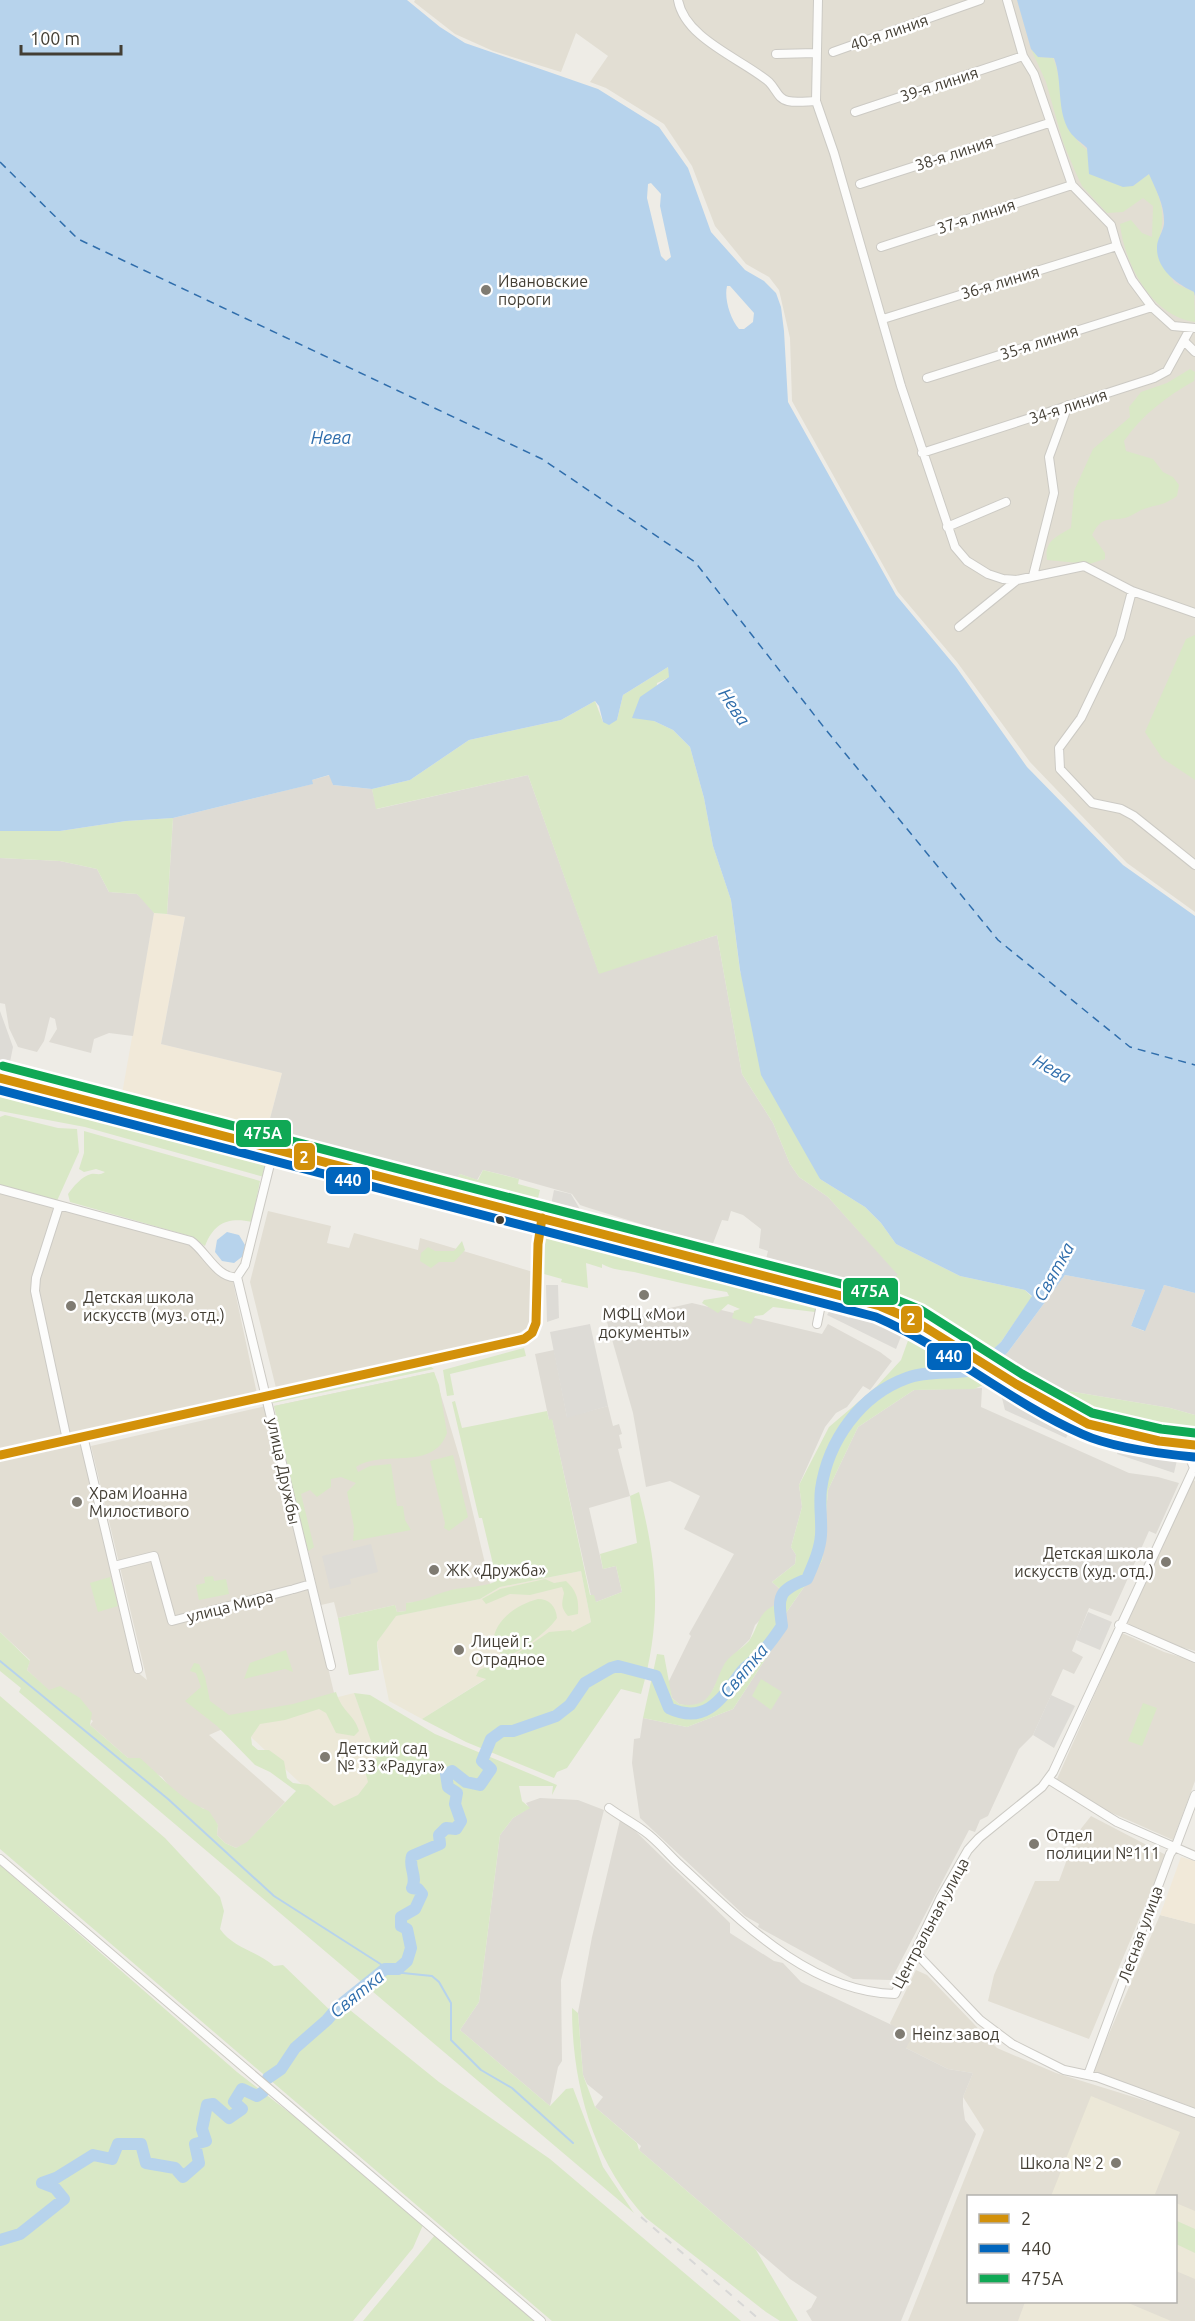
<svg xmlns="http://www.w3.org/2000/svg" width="1195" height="2321" font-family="Ubuntu,sans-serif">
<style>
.residential{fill:#e2ded3;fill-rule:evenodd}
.commercial{fill:#f1e9d9}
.industrial{fill:#dedbd4}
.education{fill:#ece8d8}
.green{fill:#d9e8c6}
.parking{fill:#dddbd6}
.water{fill:#b7d3ec;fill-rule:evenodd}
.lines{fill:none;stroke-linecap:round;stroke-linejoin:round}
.stream{stroke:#b7d3ec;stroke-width:2}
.river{stroke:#b7d3ec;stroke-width:12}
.ferry{stroke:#306eac;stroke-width:1.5;stroke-dasharray:8 6;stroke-linecap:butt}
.street-casing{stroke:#cccac4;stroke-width:10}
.secondary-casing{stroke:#cdcabe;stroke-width:13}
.primary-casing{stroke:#d0c9b4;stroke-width:14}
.street{stroke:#fcfcfb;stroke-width:8}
.secondary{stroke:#f5f4ed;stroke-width:10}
.primary{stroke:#f0ede2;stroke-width:12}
.rail{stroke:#d8d8d7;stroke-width:2;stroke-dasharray:8 8;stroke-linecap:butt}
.bus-1-casing{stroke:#fff;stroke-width:14}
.bus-2-casing{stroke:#fff;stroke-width:14}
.bus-3-casing{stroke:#fff;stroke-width:14}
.bus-1{stroke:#d3910a;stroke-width:9}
.bus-2{stroke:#0065bd;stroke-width:9}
.bus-3{stroke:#10a855;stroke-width:9}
.poi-dot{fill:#7f7b72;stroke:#fff;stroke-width:2}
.bus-dot{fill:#433e34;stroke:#fff;stroke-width:2}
.labels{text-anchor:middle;stroke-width:5;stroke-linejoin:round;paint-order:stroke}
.street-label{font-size:16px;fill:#433e34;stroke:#fff}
.poi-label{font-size:16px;fill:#433e34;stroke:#fff;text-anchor:start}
.water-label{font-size:18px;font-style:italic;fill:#306eac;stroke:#fff}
.line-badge{stroke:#fff;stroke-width:2}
.badge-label{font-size:16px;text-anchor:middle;font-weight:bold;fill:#fff}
</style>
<rect width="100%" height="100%" fill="#eeece6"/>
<path class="residential" d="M415 0H1195V912L1127 863 1030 762 957 662 898 592 792 401 790 338 779 290 769 277 746 264 715 226 692 166 664 124 606 88 590 82 608 56 576 33 561 72 493 51 455 34 414 2Z
M0 1186 190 1238 202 1244 223 1271 231 1273 257 1394 0 1451Z
M268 1211 331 1226 327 1243 349 1248 354 1233 418 1250 420 1238 533 1272 531 1318 528 1327 509 1340 276 1388 250 1282Z
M434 1372 460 1459 490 1584 479 1588 453 1590 419 1602 406 1603V1611L397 1612 395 1605 338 1618 334 1602 321 1605 274 1406Z
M266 1406 335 1697 236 1723 209 1735 285 1802 247 1843 236 1848 225 1843 217 1835 218 1825 203 1808 195 1807 172 1790 162 1777 128 1758 90 1725 93 1721 49 1691 27 1670 30 1660 0 1632V1459L80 1441 136 1671 147 1680 91 1446Z
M1193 1480 1195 1481V1651L1163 1642 1126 1623Z
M1122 1633 1164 1652 1195 1661V1781L1173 1840 1103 1809 1057 1779Z
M1091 1816 1166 1855 1089 2039 988 2001 994 1975 1035 1881H1059L1076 1835Z
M1160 1915 1195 1924V2108L1093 2071Z
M916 1970 927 1975 997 2048 1056 2073 1195 2116V2321H908L984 2130 963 2097 973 2073 948 2069 906 2048 890 2023ZM968 2196H1176V2302H968Z"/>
<path class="commercial" d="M154 913 185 916 161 1044 282 1073 267 1130 122 1094Z
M1181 1857 1195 1861V1924L1160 1915Z"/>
<path class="industrial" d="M330 775 333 785 372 789 377 809 528 775 599 973 717 935 742 1074 773 1123 790 1164 799 1177 828 1197 899 1275 872 1287 766 1259 768 1251 759 1248 761 1229 743 1215 731 1211 728 1221 722 1220 712 1246 589 1208 580 1205 572 1194 508 1176 483 1170 477 1180 460 1174 454 1181 267 1130 282 1073 161 1044 185 917 167 914 173 818 312 784V780Z
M0 858 60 861 97 869 109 892 137 894 147 903 154 913 133 1036 109 1033 94 1039 91 1053 49 1042 57 1029 55 1019 50 1017 44 1041 37 1052 18 1047 9 1028 5 1004 0 1003Z
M1065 1275 1145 1290 1131 1326 1144 1331 1164 1285 1195 1293V1415L1170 1408 1044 1387 1037 1379 1010 1364 1004 1368 996 1363 1008 1352Z
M692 1303 822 1334 828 1324 880 1352 892 1361 870 1390 863 1386 847 1407 836 1413 825 1427 799 1485 802 1507 791 1547 796 1555 795 1564 772 1582 780 1589 775 1605 755 1625 750 1639 726 1663 709 1698 700 1704 689 1706 679 1704 672 1698 668 1683 691 1636 689 1634 734 1554 684 1529 700 1496 670 1481 646 1487 633 1413 607 1322Z
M554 1350 567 1417 608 1406 613 1426 619 1424 622 1434 619 1435 622 1448 618 1449 630 1496 589 1508 603 1569 616 1566 622 1592 596 1602 591 1596 552 1420H549L535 1354Z
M982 1388 981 1407 1129 1473 1158 1477 1179 1483 1156 1534 1149 1531 1111 1616 1089 1608 1072 1651 1083 1657 1074 1674 1063 1669 1033 1735 1019 1749 988 1816 980 1820 975 1832 969 1830 891 1980 853 1979 758 1927 759 1924 745 1916 640 1818 632 1763 634 1739 640 1738 643 1718 687 1727 733 1709 785 1629 786 1613 822 1561 828 1490 858 1427 914 1390Z
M540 1798 578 1800 604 1810 561 1980 562 2061 558 2067 550 2106 460 2030 479 2002 500 1835 513 1818 529 1808 526 1803Z
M620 1820 626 1822 730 1923V1933L774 1961 783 1963 801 1982 913 2035 906 2048 948 2069 973 2073 963 2097V2106L965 2120 976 2134 901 2321H812L806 2311 811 2308 817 2297 790 2279 639 2150 641 2146 595 2107 603 2097 587 2084 583 2075 578 2012 592 1937Z"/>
<path class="education" d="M581 1571 591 1622 490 1676 422 1719 389 1701 377 1642 395 1616 480 1599 500 1587Z
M354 1693 377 1756 376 1781 344 1824 236 1723Z
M1091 2096 1180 2132 1155 2194 1160 2196H1051Z
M1176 2203 1195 2211V2279L1176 2271Z
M1025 2302H1126L1171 2321H1018Z"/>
<path class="green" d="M1031 49 1038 57 1053 58C1061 76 1059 94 1063 113 1069 145 1110 167 1133 186L1149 174C1162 201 1167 216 1157 246L1174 283 1194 292 1195 322C1152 317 1124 263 1120 224L1131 220 1142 233 1152 237 1153 206 1143 198 1123 212 1107 213 1082 186 1075 171 1063 142 1046 82Z
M1190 369 1195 372 1194 381C1166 397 1143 414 1124 441L1126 451 1153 459 1163 472 1173 477 1179 485 1177 496C1161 507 1157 504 1141 510 1137 512 1133 515 1128 517 1110 523 1103 513 1092 535L1105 553V559L1089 564 1047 560C1044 541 1056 537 1071 528L1074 491 1093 449 1130 417 1129 407 1141 392 1167 383Z
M1195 635V780L1162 758 1145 732 1186 639Z
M668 667 670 677 657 683 654 721 673 730 690 747 704 798 713 846 731 900 740 971 820 1179 865 1207 881 1223 896 1244 960 1276 1025 1290 1032 1297 1001 1342 986 1356 929 1316 872 1287 898 1275 828 1197 799 1177 790 1164 773 1123 742 1074 717 935 599 974 528 775 376 809 372 789 410 780 469 740 561 720 595 701 603 722 617 720 623 695Z
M173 818 167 914 154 913 137 894 109 892 97 869 60 861 0 858V831H60L126 821Z
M0 1085 270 1152 264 1177 85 1127 0 1111Z
M122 1094 433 1175 431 1182 114 1101 108 1098V1095Z
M5 1115 58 1128 77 1129 79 1152 56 1203 0 1186V1117Z
M84 1131 260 1181 252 1222C228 1217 214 1223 205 1246L190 1236 70 1202 68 1194C73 1187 82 1176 91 1174 97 1173 99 1176 105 1172L96 1169 84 1172 79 1169 84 1153Z
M483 1170 519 1179 518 1184 540 1190 536 1206 531 1209 441 1185 443 1178 454 1181 460 1174 478 1180Z
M558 1229 648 1256 752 1281 816 1303 815 1312 773 1307 763 1315 755 1316 751 1324 732 1318 734 1311 740 1309 728 1304 718 1313 702 1303 704 1300 729 1296 727 1292C695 1287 665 1279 634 1272 622 1270 613 1270 602 1264V1268L586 1263 588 1288 561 1282 562 1279 544 1274V1249L547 1233Z
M462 1241 465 1250 454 1262H439L431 1268 420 1261 421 1253 428 1247 435 1251H454Z
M910 1335 925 1340 970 1370 971 1378 983 1377 990 1382 974 1389 914 1390 858 1427 828 1490 822 1561 786 1613 785 1629 733 1709 687 1727 643 1718 657 1654 664 1655 672 1698 679 1704C714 1710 712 1685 725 1663 731 1654 742 1649 749 1641 759 1627 757 1613 775 1605L780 1589 772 1582 795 1564 796 1555 791 1547 802 1507 799 1485 829 1427 877 1386 901 1360Z
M524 1348 526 1356 450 1374 454 1395 447 1396 443 1370Z
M427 1364 434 1369 273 1403V1399Z
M434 1372 439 1385 447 1433C433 1472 383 1449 356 1467L358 1472 370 1466 391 1464 397 1506H403L405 1520 411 1530 353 1541 354 1527 347 1492 356 1483 341 1477 331 1479V1487L317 1497 310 1490 301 1494 314 1547 307 1552 274 1406Z
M1044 1387 1170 1408 1195 1415V1439L1089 1419 1043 1391Z
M455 1401 462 1428 547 1411 549 1420 552 1419 590 1595H594L596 1602 622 1592 616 1566 603 1569 600 1554 637 1543 630 1496 639 1492C658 1566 662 1620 641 1694L621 1689 567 1768 557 1772 554 1778 466 1742 422 1719 486 1679 476 1676 479 1670 512 1657 549 1632 571 1630 572 1632 591 1622 581 1571 500 1587 480 1599 396 1616 377 1642 379 1670 349 1675 338 1618 395 1605 397 1612 406 1611V1603C423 1602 435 1594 451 1590 467 1586 482 1588 497 1581L482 1518H479L452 1402Z
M453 1455 468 1517 449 1531 444 1528 445 1523 430 1461Z
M213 1576 214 1581 226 1579 229 1594 199 1600 196 1585 205 1583 204 1577Z
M110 1577 118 1606 98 1612 90 1583Z
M545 1579 554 1583 566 1581C577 1591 579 1600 578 1614L568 1616C560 1606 562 1604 564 1593L562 1587 530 1595 510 1594 486 1604 482 1599 500 1589Z
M538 1599C549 1599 556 1606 557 1618 551 1628 519 1655 507 1655 500 1655 496 1649 493 1643 494 1620 516 1605 538 1599Z
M0 1632 30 1661 27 1670 49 1690 60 1686 80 1698 92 1713 90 1725 128 1758H140C163 1778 180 1800 209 1811L218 1825 217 1835 225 1843 236 1848 247 1842 296 1791 270 1772 255 1765 217 1726 185 1701 201 1687 196 1673 190 1671 194 1663 199 1664 205 1677 210 1701 229 1715 293 1704 336 1692C342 1712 354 1714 359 1731L354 1736 336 1733 326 1713 319 1709 285 1720 260 1724 251 1737 252 1745 258 1750H269L284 1761 287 1778 293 1783 308 1785 334 1806 358 1795 368 1782 364 1767 377 1758 354 1693 370 1695 435 1734 557 1785 552 1795 553 1786H519L522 1801 530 1808 513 1818 500 1835 479 2002 460 2030 550 2106 566 2089 573 2088 603 2167 634 2213 19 1692 21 1688 0 1671Z
M286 1650 293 1672 285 1669 244 1679 250 1663Z
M761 1679 782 1692 771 1710 752 1696Z
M0 1696 165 1838 220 1897 224 1911 220 1929C233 1948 257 1951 274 1966L283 1965 335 2015 345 2006 439 2082 550 2159 741 2321H552L0 1849Z
M1143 1703 1157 1708 1142 1746 1128 1741Z
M0 1865 237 2072 379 2182 423 2225 413 2248 353 2321H0Z
M572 2008 578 2013 583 2075 595 2107 637 2143 639 2150 756 2250 798 2321H780L766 2312 646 2218C593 2161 572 2085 572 2008Z
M1177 2221 1195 2229V2253L1176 2244Z
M435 2235 535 2321H363Z"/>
<path class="parking" d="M0 1011 13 1047 9 1067 0 1065Z
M554 1190 571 1194 584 1216 583 1220 550 1210Z
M546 1285H558L559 1318 547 1322Z
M854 1308 881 1316 904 1329 896 1349 827 1315 830 1310 849 1318Z
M590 1324 608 1406 567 1418 550 1332Z
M1012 1395 1016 1400 1072 1425 1066 1438 1005 1410 1002 1398Z
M1121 1439 1178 1456 1174 1473 1117 1454Z
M371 1544 378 1572 350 1579 351 1584 330 1589 322 1556Z
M1088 1612 1112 1622 1100 1650 1076 1640Z
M1051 1695 1075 1706 1054 1748 1033 1735Z"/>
<path class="water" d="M0 0H407L440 27 465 43 598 89 659 127 688 168 711 232 745 270 764 281 776 293 781 307 784 331 788 402 896 595 956 667 1027 767 1123 865 1195 916V1293L1164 1285 1145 1331 1131 1326 1145 1290 1065 1275 1008 1352 983 1377 971 1378 970 1370 1001 1342 1032 1296 1025 1290 960 1276 896 1244 881 1223 865 1207 820 1179 761 1075 740 970 731 900 713 846 704 798 690 747 673 730 654 721 632 718 640 697 669 677 668 667 623 695 617 720 609 725 603 722 599 706 595 701 561 720 469 740 410 780 372 789 333 785 329 775 312 780 313 784 173 818 126 821 60 831H0ZM651 183 661 194 660 206 671 257 666 261 661 256 647 198 648 184ZM727 286H730L754 313 753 322 744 329H739C730 319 724 298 727 286Z
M1017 0H1195V296L1194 292C1177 284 1156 269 1157 247 1157 239 1163 232 1164 224 1165 206 1156 190 1149 174L1133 186 1123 187 1089 174 1087 148C1082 143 1074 138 1070 132 1056 111 1063 81 1054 58L1038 57 1031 49Z
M227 1232 239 1235 245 1245 243 1256 234 1263 222 1261 215 1252 217 1240Z"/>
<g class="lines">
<path class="stream" d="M0 1661 168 1799 274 1896 393 1972 432 1976 439 1982 451 2003V2040L481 2070 512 2088 573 2143"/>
<path class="river" d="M268 2078 281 2069 295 2048 327 2020 339 2006 385 1969H398L407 1961 411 1948 407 1929 401 1926V1917L415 1909 422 1894 418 1889 412 1888C418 1877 408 1867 412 1856L440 1844 439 1835 446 1828 456 1829 461 1821 455 1804 457 1793 448 1787 446 1774 452 1771 466 1782 480 1785 491 1769 482 1761 491 1739 502 1731H513L556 1716 570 1705 585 1683 611 1668 618 1666 656 1676 669 1708C706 1726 723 1697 742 1671 747 1665 754 1661 759 1655 768 1647 775 1636 782 1626 778 1596 777 1591 807 1579 813 1565 820 1550 821 1535 822 1520 819 1504 821 1489 828 1441 860 1395 907 1378 931 1369 960 1376 984 1367
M0 2240 20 2234 64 2199 55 2188 42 2183 56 2178 93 2155 112 2159 118 2144H141L146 2163 175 2168 183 2177 199 2163 195 2144 206 2141 202 2129 207 2105 213 2104 229 2118 242 2109 234 2102 242 2089 257 2096 263 2092"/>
<path class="ferry" d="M0 162 78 239 542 459 695 562 826 730 998 940 1130 1047 1195 1065"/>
<defs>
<path id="street" d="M678 0C685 39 742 59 769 82 776 89 778 99 788 101 797 103 808 101 816 101
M818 0 816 101 834 153 901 386 955 547 967 561 988 574 1003 579 1017 580 1084 566 1132 591 1195 613
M1007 0 1023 56 1034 74 1072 185 1111 225 1117 246 1132 280 1152 307 1173 326 1195 328
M833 52 980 0
M776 54 816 53
M855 112 1023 56
M860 184 1049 123
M881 247 1072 185
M883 319 1117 246
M1185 342 1195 352
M927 378 1152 307
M922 453 1154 378 1167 371 1190 329
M947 527 1006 502
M1033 576 1054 493 1049 457 1068 405
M1132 591 1120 637 1081 718 1059 748 1060 769 1092 803 1121 809 1134 816 1195 865
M959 627 1017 580
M0 1189 191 1241C205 1250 218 1280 237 1277
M59 1206 36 1278 35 1291 67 1440
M237 1277 331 1666
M237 1277 245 1265 274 1148
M817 1324 824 1290
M83 1436 138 1669
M1179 1444 1188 1453 1194 1468
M114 1566 154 1556 172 1621 290 1590
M294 1589 311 1584
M1119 1625 1195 1658
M1048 1779 1117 1822 1195 1856
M609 1808C620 1816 633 1823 644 1831 657 1840 668 1854 680 1865 740 1920 809 1992 895 1994L941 1897 968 1850 979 1838 1042 1787 1053 1772 1195 1466
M0 1859 541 2321
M915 1952 980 2020 1012 2044 1064 2070 1097 2077 1195 2113
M1088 2075 1170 1854 1177 1843 1195 1795"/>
<path id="secondary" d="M0 1455 524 1339 532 1333 536 1323 538 1244 542 1218"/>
<path id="primary" d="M0 1078 880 1306 915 1321 1016 1384 1088 1424 1159 1441 1195 1445"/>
</defs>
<use href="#street" class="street-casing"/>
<use href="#secondary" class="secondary-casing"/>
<use href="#primary" class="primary-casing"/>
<use href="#street" class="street"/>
<use href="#secondary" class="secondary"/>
<use href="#primary" class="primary"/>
<path class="rail" d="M641 2217 761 2321"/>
<defs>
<path id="bus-1" d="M0 1078 880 1306 915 1321 1016 1384 1088 1424 1159 1441 1195 1445
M0 1455 524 1339 532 1333 536 1323 538 1244 542 1218"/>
<path id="bus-2" d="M0 1090 876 1317C949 1349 1010 1402 1082 1434 1110 1447 1163 1454 1194 1457"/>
<path id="bus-3" d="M3 1066 884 1295 921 1310 1022 1374 1092 1413 1161 1429 1195 1433"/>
</defs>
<use href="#bus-1" class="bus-1-casing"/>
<use href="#bus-2" class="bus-2-casing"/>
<use href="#bus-3" class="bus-3-casing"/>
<use href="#bus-1" class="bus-1"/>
<use href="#bus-2" class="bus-2"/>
<use href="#bus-3" class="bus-3"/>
</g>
<g class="poi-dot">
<circle cx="486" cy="290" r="6"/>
<circle cx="644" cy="1295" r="6"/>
<circle cx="71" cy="1306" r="6"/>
<circle cx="77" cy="1502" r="6"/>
<circle cx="1166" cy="1562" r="6"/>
<circle cx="434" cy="1570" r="6"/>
<circle cx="459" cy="1650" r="6"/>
<circle cx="325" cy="1757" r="6"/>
<circle cx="1034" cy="1844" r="6"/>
<circle cx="900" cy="2034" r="6"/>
<circle cx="1116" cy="2163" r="6"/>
</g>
<circle class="bus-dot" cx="500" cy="1220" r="5"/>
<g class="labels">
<g class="street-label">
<text transform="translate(889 32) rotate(-19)" y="6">40-я линия</text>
<text transform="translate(939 84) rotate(-18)" y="6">39-я линия</text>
<text transform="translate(954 153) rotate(-18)" y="6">38-я линия</text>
<text transform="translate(976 216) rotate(-18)" y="6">37-я линия</text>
<text transform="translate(1000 282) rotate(-17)" y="6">36-я линия</text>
<text transform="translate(1039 342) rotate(-18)" y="6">35-я линия</text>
<text transform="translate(1068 406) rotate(-18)" y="6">34-я линия</text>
<text transform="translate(284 1471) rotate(78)" y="6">улица Дружбы</text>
<text transform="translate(230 1606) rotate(-14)" y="6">улица Мира</text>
<text transform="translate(930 1923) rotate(-62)" y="6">Центральная улица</text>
<text transform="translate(1140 1934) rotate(-70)" y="6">Лесная улица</text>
</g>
<g class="poi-label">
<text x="498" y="287">Ивановские<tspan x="498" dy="18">пороги</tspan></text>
<text x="83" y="1303">Детская школа<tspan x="83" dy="18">искусств (муз. отд.)</tspan></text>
<text x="644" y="1320" text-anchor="middle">МФЦ «Мои<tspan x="644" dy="18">документы»</tspan></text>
<text x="89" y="1499">Храм Иоанна<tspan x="89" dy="18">Милостивого</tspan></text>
<text x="1154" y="1559" text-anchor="end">Детская школа<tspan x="1154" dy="18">искусств (худ. отд.)</tspan></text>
<text x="446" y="1576">ЖК «Дружба»</text>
<text x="471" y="1647">Лицей г.<tspan x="471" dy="18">Отрадное</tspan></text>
<text x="337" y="1754">Детский сад<tspan x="337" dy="18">№ 33 «Радуга»</tspan></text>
<text x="1046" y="1841">Отдел<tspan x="1046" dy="18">полиции №111</tspan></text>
<text x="912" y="2040">Heinz завод</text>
<text x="1104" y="2169" text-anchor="end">Школа № 2</text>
</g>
<g class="water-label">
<text x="331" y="444">Нева</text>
<text transform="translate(734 707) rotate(56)" y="6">Нева</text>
<text transform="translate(1052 1069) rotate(29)" y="6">Нева</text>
<text transform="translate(1054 1272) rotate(-61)" y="6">Святка</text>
<text transform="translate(744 1671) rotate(-50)" y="6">Святка</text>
<text transform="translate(357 1994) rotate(-39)" y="6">Святка</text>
</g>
</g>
<g class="line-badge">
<rect x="235" y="1119" width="57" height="29" rx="6" fill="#10a855"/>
<rect x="293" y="1142" width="23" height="29" rx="6" fill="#d3910a"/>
<rect x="325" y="1166" width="46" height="29" rx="6" fill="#0065bd"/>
<rect x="842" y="1277" width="57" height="29" rx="6" fill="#10a855"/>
<rect x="900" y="1305" width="23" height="29" rx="6" fill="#d3910a"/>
<rect x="926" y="1342" width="46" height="29" rx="6" fill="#0065bd"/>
</g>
<g class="badge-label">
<text x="263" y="1139">475А</text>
<text x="304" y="1163">2</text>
<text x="348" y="1186">440</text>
<text x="870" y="1297">475А</text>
<text x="911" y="1325">2</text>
<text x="949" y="1362">440</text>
</g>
<rect x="967" y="2195" width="210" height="108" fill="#ffffff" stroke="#b4b2ae" stroke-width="1.5"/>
<rect x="979" y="2214" width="30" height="9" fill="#d3910a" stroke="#b4b2ae" stroke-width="1.5"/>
<text x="1021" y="2225" font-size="18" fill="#433e34">2</text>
<rect x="979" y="2244" width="30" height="9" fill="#0065bd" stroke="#b4b2ae" stroke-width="1.5"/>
<text x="1021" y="2255" font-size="18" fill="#433e34">440</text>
<rect x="979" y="2274" width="30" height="9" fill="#10a855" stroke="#b4b2ae" stroke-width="1.5"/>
<text x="1021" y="2285" font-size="18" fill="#433e34">475А</text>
<path d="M21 45v9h100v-9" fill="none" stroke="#433e34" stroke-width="3"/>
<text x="30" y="45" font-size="18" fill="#433e34" stroke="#ffffff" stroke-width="4.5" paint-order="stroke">100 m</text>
</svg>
